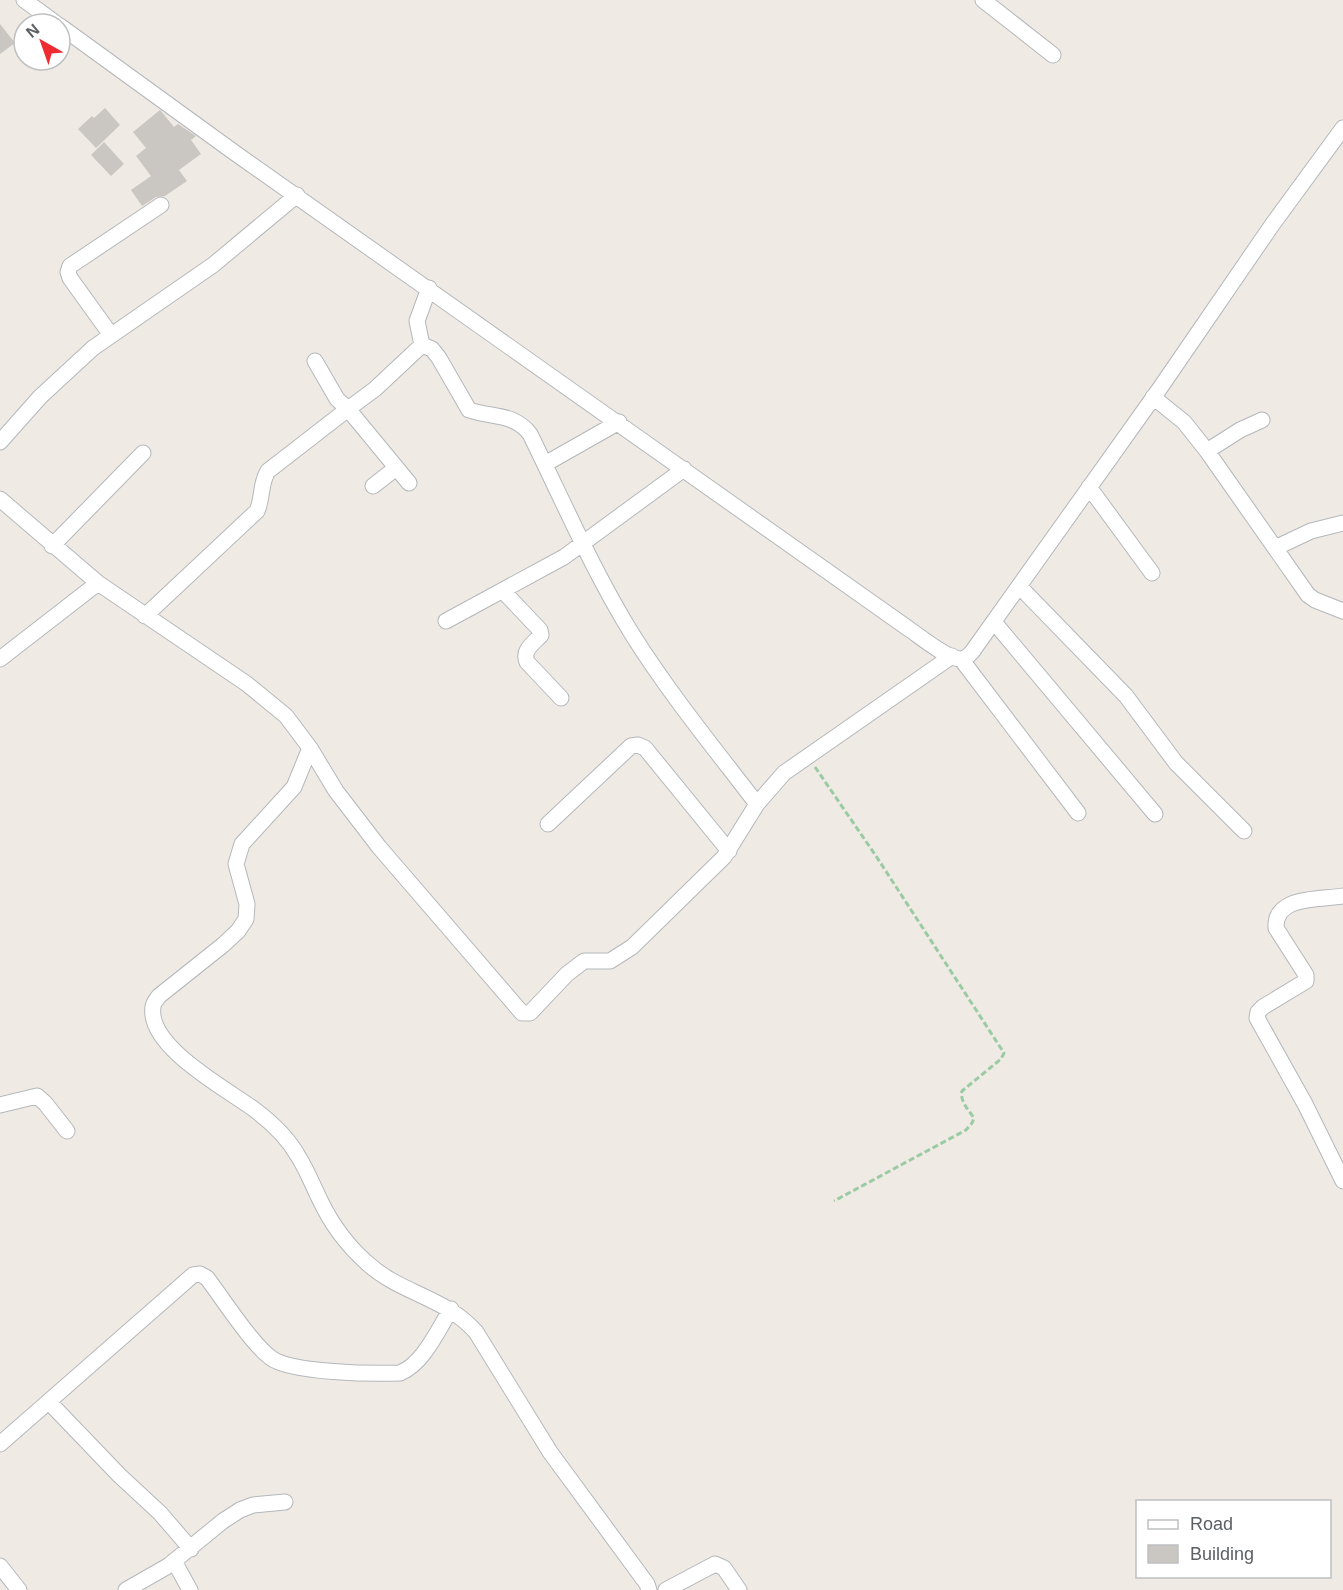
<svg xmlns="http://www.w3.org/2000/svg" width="1343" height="1590" font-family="Helvetica,sans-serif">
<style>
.building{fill:#cac6c1}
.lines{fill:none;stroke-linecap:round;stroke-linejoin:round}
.minor-casing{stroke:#b4b7bb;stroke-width:17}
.path{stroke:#9acba3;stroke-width:3;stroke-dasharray:6 3;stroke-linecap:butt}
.minor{stroke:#fff;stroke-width:15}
</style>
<rect width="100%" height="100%" fill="#efebe4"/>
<path class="building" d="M0 24 15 43 0 54Z
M105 108 120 125 96 148 78 129 92 116 94 118Z
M160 110 174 127 178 124 196 136 191 140 201 154 179 170 187 181 165 196 156 197 142 206 131 190 151 176 136 156 146 148 133 132Z
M104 142 124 164 111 176 91 155Z"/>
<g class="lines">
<defs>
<path id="minor" d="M24 0 57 24
M983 0 1053 55
M60 26 235 153 909 629C921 637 946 658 960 659 966 659 969 655 972 652L1158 391 1272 225 1343 128
M111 335 70 278 68 272 70 266 161 205
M422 345 417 321 429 288
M315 361 337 399 348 409 375 389 422 345 432 349 439 358 469 410C493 418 514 413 530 434 563 501 593 571 632 634 669 693 714 748 757 804
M1153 397 1184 422 1207 451 1308 595 1315 600 1343 611
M0 442 40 397 93 348 213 265 297 195
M1207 451 1240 430 1262 420
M545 464 619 422
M373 486 396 468
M1089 487 1152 573
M0 499 98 583 247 684 286 716 310 748 336 791 379 847 522 1013H530L567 974 584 961H610L632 947 724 857 757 804 784 773 952 656
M52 546 143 453
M1275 548 1311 531 1343 523
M1019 586 1126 696 1176 763 1244 831
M503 591 540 630 541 635C533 644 522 650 527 662L561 698
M145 616 257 511C263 498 260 483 268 471L348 409 409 483
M446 621 564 557 684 469
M994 622 1155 814
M0 659 98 583
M961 659 1078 813
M310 748 294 787 242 844 236 864 247 904 246 919 238 931 223 945 159 996C157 999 153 1003 153 1007 147 1047 227 1089 255 1110 271 1122 288 1138 298 1156 307 1170 313 1186 320 1200 331 1223 348 1246 366 1262 400 1294 444 1296 476 1332L550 1452 647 1584 649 1590
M548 824 631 746 638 745 645 748 729 851
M1343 896C1321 900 1274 895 1276 928L1306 975V981L1263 1007 1258 1012 1257 1018 1305 1104 1343 1181
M0 1105 37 1096 45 1103 67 1131
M49 1402 119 1475 160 1513 191 1549
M0 1444 193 1275 200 1274 207 1278C223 1299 251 1343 271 1358 291 1373 373 1374 400 1373 423 1364 438 1330 451 1309
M174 1561 190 1590
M0 1566 19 1590
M126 1590 168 1566 223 1521 240 1510 253 1505 285 1502
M666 1590 715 1564 724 1568 739 1590"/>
</defs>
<use href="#minor" class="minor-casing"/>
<path class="path" d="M815 767 876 856 1004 1053 1001 1059 962 1091C960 1102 968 1109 974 1118L972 1123 966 1130 834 1201"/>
<use href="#minor" class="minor"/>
</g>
<rect x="1136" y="1500" width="195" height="78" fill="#ffffff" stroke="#bec0c1" stroke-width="1.5"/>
<rect x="1148" y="1520" width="30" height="9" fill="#ffffff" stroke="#bec0c1" stroke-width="1.5"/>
<text x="1190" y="1530" font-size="18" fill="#5c6165">Road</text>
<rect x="1148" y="1545" width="30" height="18" fill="#cac6c1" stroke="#bec0c1" stroke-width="1.5"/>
<text x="1190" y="1560" font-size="18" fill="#5c6165">Building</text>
<g transform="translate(42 42) rotate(320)"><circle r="28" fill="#ffffff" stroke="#bec0c1" stroke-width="1.5"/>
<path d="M0-4.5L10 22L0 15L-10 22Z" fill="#ed2b31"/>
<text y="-9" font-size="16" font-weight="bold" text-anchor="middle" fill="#5c6165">N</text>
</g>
</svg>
